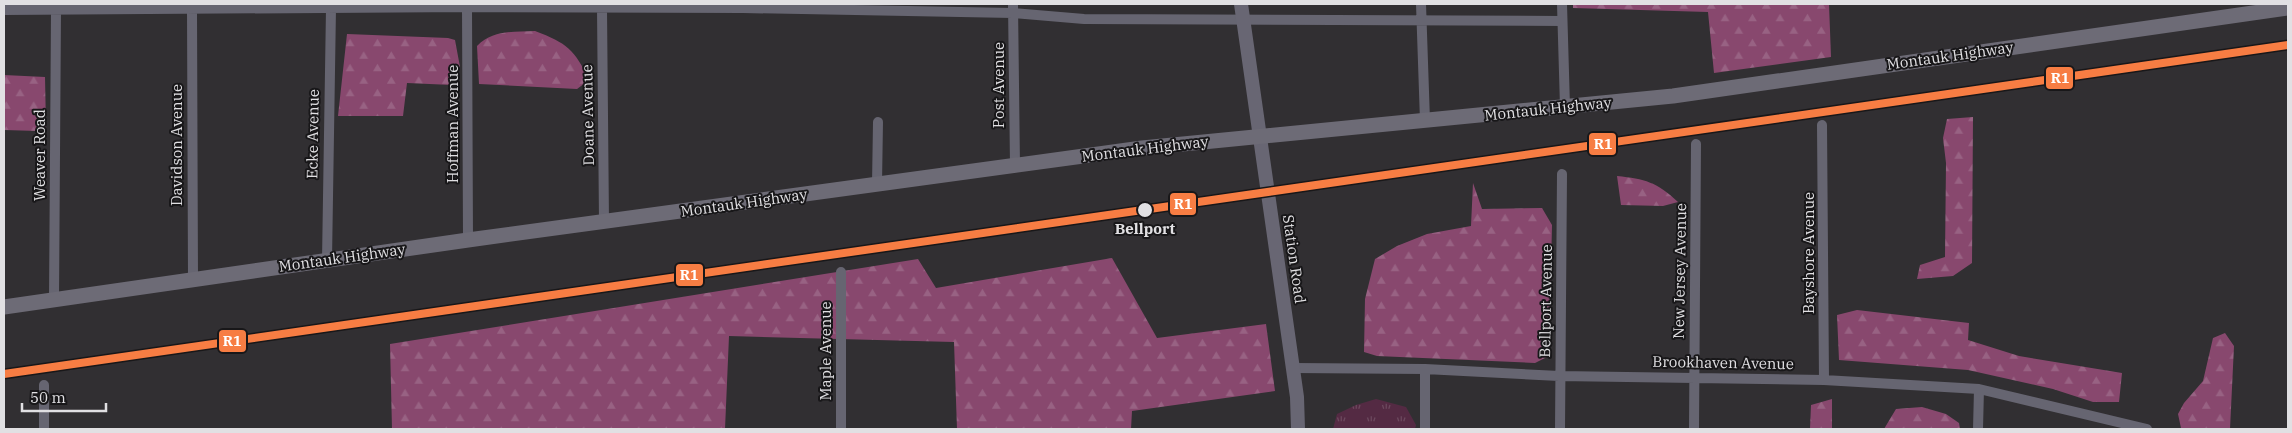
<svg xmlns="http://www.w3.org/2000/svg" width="2292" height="433" font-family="'IBM Plex Serif',serif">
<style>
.grass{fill:url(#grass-tufts)}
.forest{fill:url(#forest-firs)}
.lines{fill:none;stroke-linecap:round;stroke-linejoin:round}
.street{stroke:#666571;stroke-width:10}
.secondary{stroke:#686673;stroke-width:14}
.primary{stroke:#6d6b76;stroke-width:15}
.rail-1-casing{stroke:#181719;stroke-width:11}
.rail-1{stroke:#f77d43;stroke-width:8}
.stop-dot{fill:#e1e0e3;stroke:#181719;stroke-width:2}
.labels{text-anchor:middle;stroke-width:4;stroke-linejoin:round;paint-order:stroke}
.street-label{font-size:15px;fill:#e1e0e3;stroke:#181719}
.stop-label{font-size:15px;font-weight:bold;fill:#e1e0e3;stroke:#181719}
.line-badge{stroke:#181719;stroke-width:2}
.badge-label{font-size:14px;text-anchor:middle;font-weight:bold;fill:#fff}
</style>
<defs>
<pattern id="grass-tufts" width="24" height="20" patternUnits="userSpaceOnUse" patternTransform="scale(1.25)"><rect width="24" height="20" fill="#542a43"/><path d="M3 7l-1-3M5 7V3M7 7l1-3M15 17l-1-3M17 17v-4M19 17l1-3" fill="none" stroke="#6c495e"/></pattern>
<pattern id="forest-firs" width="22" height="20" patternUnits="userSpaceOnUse" patternTransform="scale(1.25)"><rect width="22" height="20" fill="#88486e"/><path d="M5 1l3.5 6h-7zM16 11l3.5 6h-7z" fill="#986283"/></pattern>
</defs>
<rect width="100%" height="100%" fill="#312f32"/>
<path class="grass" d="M1376 399 1406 407 1416 425 1415 429H1333L1337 414 1356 405Z"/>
<path class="forest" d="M1573 4H1829L1831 57 1714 73 1708 12 1573 8Z
M535 31C567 43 575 50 589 80L577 89 479 84 477 46C493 30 513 32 535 31Z
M347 34 448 38 455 40 460 67 452 85 407 83 403 116H338Z
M4 75 45 77 46 127 38 131 4 130Z
M1973 117 1972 263 1953 276 1917 279 1920 265 1945 257 1946 163 1943 138 1947 119Z
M1617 176C1645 179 1657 182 1678 202L1663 206 1621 205Z
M1473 183 1482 209 1542 208 1552 225 1549 356 1535 363 1377 356 1364 352 1365 299 1375 259 1397 246 1427 234 1471 226Z
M1112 258 1157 338 1266 324 1275 391 1132 411 1131 429H957L954 342 729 336 725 429H392L390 344 918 259 936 288Z
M1857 310 1969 323 1968 340 2019 356 2122 373 2119 402H2093L2053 389 1968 370 1839 360 1837 315Z
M2225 333 2234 346 2230 429 2181 428 2178 414 2184 403 2203 381 2213 338Z
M1832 399V429H1810L1811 405Z
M1922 407 1946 414 1959 423 1960 429H1884L1896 409Z"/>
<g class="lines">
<path class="street" d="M1013 4 1015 166
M1421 4 1425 121
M1562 4 1565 107
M467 7 468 240
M602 9 604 222
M4 10 467 7 743 8 1013 13 1084 19 1562 21
M192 10 193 280
M1822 125 1824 380
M877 184 878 122
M327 260 331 8
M841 272V429
M54 300 56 10
M1293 368 1425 369 1559 376 1824 380 1979 389 2147 429
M44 429V385
M1425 429V369
M1560 429 1562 174
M1694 429 1696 144
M1978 429 1979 389"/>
<path class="secondary" d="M1241 4 1297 397 1298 429"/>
<path class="primary" d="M4 307 468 240 1142 148 1673 96 2288 8"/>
<defs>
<path id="rail-1" d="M4 374 2288 45"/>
</defs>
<use href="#rail-1" class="rail-1-casing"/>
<use href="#rail-1" class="rail-1"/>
</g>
<circle class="stop-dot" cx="1145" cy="210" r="8"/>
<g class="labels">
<g class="street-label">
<text transform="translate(1950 56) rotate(-8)" y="5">Montauk Highway</text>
<text transform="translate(999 85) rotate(-90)" y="5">Post Avenue</text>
<text transform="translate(1548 109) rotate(-6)" y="5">Montauk Highway</text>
<text transform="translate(588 115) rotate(-91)" y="5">Doane Avenue</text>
<text transform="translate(453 124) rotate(-90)" y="5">Hoffman Avenue</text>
<text transform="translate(313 134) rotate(-89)" y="5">Ecke Avenue</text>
<text transform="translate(177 145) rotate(-90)" y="5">Davidson Avenue</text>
<text transform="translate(1145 149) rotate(-7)" y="5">Montauk Highway</text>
<text transform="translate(40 155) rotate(-90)" y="5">Weaver Road</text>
<text transform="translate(744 203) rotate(-8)" y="5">Montauk Highway</text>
<text transform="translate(1809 253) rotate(-90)" y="5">Bayshore Avenue</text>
<text transform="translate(342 258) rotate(-8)" y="5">Montauk Highway</text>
<text transform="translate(1294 259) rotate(82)" y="5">Station Road</text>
<text transform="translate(1680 271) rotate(-89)" y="5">New Jersey Avenue</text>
<text transform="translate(1546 301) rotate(-89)" y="5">Bellport Avenue</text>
<text transform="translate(826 351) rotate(-90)" y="5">Maple Avenue</text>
<text transform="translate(1723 363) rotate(1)" y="5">Brookhaven Avenue</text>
</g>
<g class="stop-label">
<text x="1145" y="234">Bellport</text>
</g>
</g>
<g class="line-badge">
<rect x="2045" y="66" width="29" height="24" rx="5" fill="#f77d43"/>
<rect x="1588" y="132" width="29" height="24" rx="5" fill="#f77d43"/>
<rect x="1169" y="192" width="28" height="24" rx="5" fill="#f77d43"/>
<rect x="675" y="263" width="29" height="24" rx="5" fill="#f77d43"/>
<rect x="218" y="329" width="29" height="24" rx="5" fill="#f77d43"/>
</g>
<g class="badge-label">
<text x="2060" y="83">R1</text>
<text x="1603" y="149">R1</text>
<text x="1183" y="209">R1</text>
<text x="689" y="280">R1</text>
<text x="232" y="346">R1</text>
</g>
<rect width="2292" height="433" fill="none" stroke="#e1e0e3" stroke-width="10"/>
<path d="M22 403v8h84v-8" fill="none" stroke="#e1e0e3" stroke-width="2.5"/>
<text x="30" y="403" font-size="15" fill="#e1e0e3" stroke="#181719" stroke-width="4" paint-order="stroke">50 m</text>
</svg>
